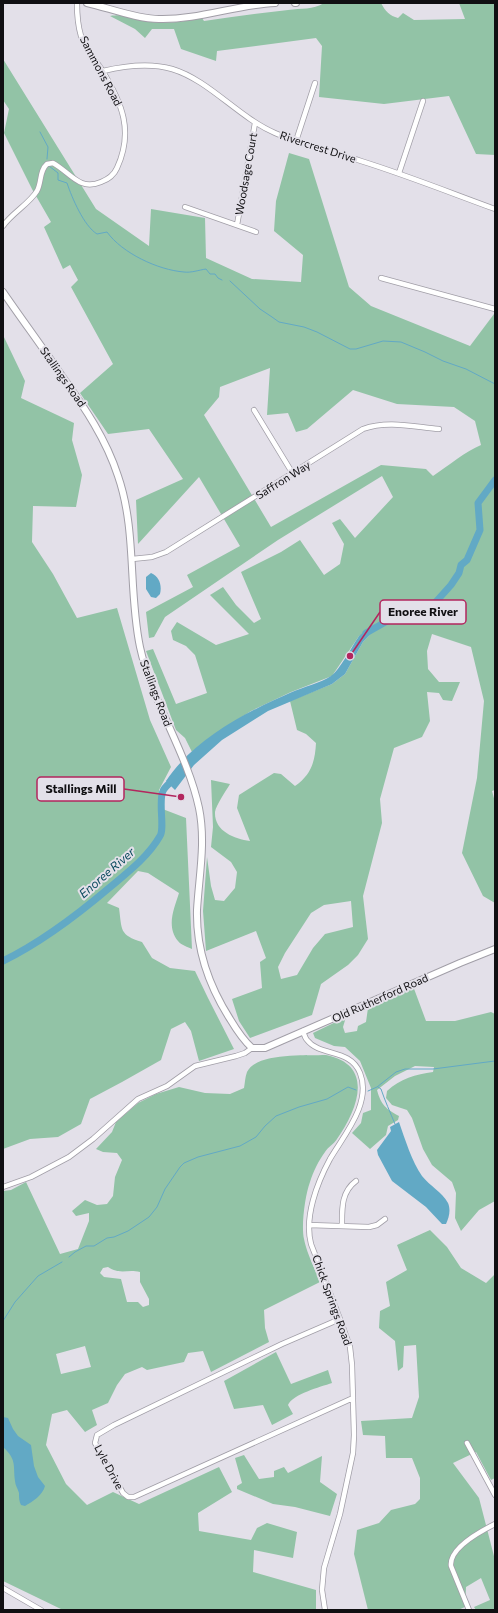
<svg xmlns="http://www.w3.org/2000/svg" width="498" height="1613" font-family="Commissioner,sans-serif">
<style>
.green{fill:#92c3a6;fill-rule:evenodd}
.water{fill:#62a9c5}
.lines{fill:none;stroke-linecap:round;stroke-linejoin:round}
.stream{stroke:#62a9c5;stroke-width:1}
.river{stroke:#62a9c5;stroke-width:7}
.street-casing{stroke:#a19ea7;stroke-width:6}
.secondary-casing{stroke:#a19ea7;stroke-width:8}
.street{stroke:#fff;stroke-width:4.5}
.secondary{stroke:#fff;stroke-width:6}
.labels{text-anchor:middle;stroke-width:4;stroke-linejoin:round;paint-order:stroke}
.street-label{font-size:11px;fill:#100f12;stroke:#e3e0e9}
.water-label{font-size:12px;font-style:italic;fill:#08495c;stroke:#e3e0e9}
.leader{fill:none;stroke:#b3265e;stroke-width:1.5}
.callout-dot{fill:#b3265e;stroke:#e3e0e9;stroke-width:1.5}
.callout{fill:#e3e0e9;stroke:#b3265e;stroke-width:1.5}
.callout-label{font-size:12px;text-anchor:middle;font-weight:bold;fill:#100f12}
</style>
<rect width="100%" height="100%" fill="#e3e0e9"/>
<path class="green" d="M324 3H381C385 11 390 16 398 18L403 13 414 20 465 19 459 3H495V155L476 154 449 96 384 104 319 97 322 46 316 38 217 51 216 61 181 49 174 29H152L145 38 135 29 110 16C125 14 127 17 140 20 161 25 182 22 202 18L204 21C232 17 260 13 288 10 301 8 313 10 324 3Z
M3 59 96 209 149 246 151 209 205 218 206 258 252 279 301 282 303 255 274 231 276 201 289 153 309 159 349 287 371 306 470 346 494 314 495 790 492 791 495 802V903L483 896 462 853 477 778 484 701 471 647 432 634 427 651 428 669 439 682H460L452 701 443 700 439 693 427 692 430 721 422 737 394 748 380 799 382 823 363 896 368 939 358 955 348 965 321 984 312 1015 250 1038 239 1021 232 999 262 988 260 962 266 958 256 931 206 951 203 911 207 857 211 886 215 900 224 901 235 888 237 872 231 862 211 847 213 827 211 780 230 784C226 791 216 805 215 812 214 831 234 839 250 841L237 808 239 795 274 773 281 774 295 786C311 775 315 762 316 743L306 734 297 730 290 701 332 684 345 674 363 642 374 630 359 636 332 676 291 692 251 711 212 736 192 752 185 738 176 730 146 651 153 649 176 704 207 693 195 655 186 646 173 640 171 631 177 622 216 645 249 634 210 595 223 587 236 605 254 623 261 619 241 572 281 552 300 540 324 575 340 564 344 544 332 523 340 519 355 538 393 497 382 476 278 540 165 617 154 637 149 638 146 612 193 587 187 575 240 546 199 477 138 544 136 500 183 479 149 429 108 434 80 393 113 364 71 287 78 280 70 265 63 269 44 227 51 222 32 189 4 133 9 109 3 100ZM270 368 267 415 288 413 296 432 307 429 353 390 397 404 454 407 475 421 481 445C466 451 448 466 433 476L426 469 381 465 271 527 204 415 219 397 220 387ZM351 901 353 927 325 934 313 948 297 975 281 979 278 967 285 953 311 913 324 905Z
M3 335 25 381 21 398 74 423 72 440 82 475 76 507 33 506 32 542 53 574 77 618 117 608 150 720 171 767 159 790 160 808 186 818 192 949C188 947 181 945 178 941 166 926 174 909 179 893L148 873 138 871 107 903 119 908C122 930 119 935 142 942L152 958 170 968 195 971 208 998 234 1049 199 1061 191 1031 185 1022 171 1029 161 1060 122 1082 90 1099 81 1124 58 1137 30 1139 3 1149Z
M413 986 426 1021H455L491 1012 495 1014V1201L479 1210 461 1231 455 1218 456 1193 452 1182 432 1165 423 1149 412 1118 407 1110 392 1105 386 1098 387 1091C400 1079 416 1074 433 1072L434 1067 415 1066 395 1076 377 1090C381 1105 386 1109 399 1116L398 1120 388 1126 386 1135 370 1149 352 1133 361 1123 363 1113 371 1110V1088L360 1061 345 1047 334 1046 315 1038 313 1033 346 1017 343 1027 345 1033 357 1031 358 1026 366 1022 368 1008 375 1002Z
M326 1055C375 1065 358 1109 337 1139 334 1144 328 1147 325 1152 319 1160 313 1172 310 1182 305 1195 301 1226 304 1239 307 1254 315 1269 320 1282L264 1310 265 1328 269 1342 211 1372 203 1351 188 1353 184 1362 147 1370 142 1367 125 1374 117 1385 108 1403 92 1410 97 1425 85 1432 67 1410 52 1414 46 1445 66 1484 87 1505 113 1492 139 1504 219 1467 232 1492 198 1513 199 1531 251 1540 257 1528 267 1523 297 1532 293 1558 254 1550 253 1572 316 1590V1610H63L3 1581V1191L11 1190 26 1182 60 1254 78 1249 89 1221V1213L76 1216 72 1211 85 1200 97 1205 107 1204 113 1196 115 1177 122 1160 117 1153 103 1152 96 1149 112 1132 116 1122 138 1103 156 1094 179 1087 205 1093 230 1094 244 1088C245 1083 245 1077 247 1072 257 1052 306 1056 326 1055ZM108 1267C120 1275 127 1269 140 1272V1282L149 1299V1305L143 1307 138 1302H127L121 1279 104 1277 100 1273 103 1268ZM85 1346 91 1367 61 1374 56 1354Z
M430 1230 447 1247 461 1268 486 1283 495 1274V1394L494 1396 495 1405V1478L491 1480 476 1452 453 1463 479 1498 495 1560V1610H476L474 1607 490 1600 481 1578 466 1587 465 1607 458 1610H368L354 1554 357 1530 379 1523 391 1510 415 1504 420 1499V1478L412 1458H386L385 1436 363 1435 361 1421 412 1418 419 1397 416 1345 404 1346 403 1367 398 1371 395 1341 379 1328 380 1311 390 1306 386 1282 407 1270 397 1245Z
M276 1352 291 1384 328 1370 332 1383C320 1387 293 1394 288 1405L293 1414 272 1425 263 1405 234 1409 224 1381Z
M244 1455 259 1479 274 1477V1471L284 1467 288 1473 322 1456 320 1482 337 1494 330 1516 295 1507 273 1504 237 1489V1486L242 1483 235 1458Z"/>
<path class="water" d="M151 573C160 577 162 586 160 594L156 598 151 597 146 589V577Z
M375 629 363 642 345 674 332 684 268 711 222 740 194 765 175 790 166 781C194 739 246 712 292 692 303 687 321 683 331 676 339 671 353 645 359 636L364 632Z
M399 1122C405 1139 412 1162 422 1176 430 1186 442 1192 448 1203 451 1210 449 1218 446 1224H442L426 1207 392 1181 378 1155 377 1150 391 1131 390 1127Z
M3 1417 8 1418 13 1429 18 1436 31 1445 34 1466 38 1477 45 1486C43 1495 32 1502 25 1506L21 1505C19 1501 19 1498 19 1493 18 1489 15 1485 15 1481 13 1465 17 1460 3 1447Z"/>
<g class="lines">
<path class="stream" d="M40 132 48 147 47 159
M49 166 58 173V180L67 183C72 198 84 226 97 234L107 232C122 253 158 270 184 272 191 273 199 270 206 269L210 274H215L218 278 222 280
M230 281 260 309 272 317 279 322 304 327 317 332 350 349H356L383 341 401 342 425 352 443 361 466 369 495 384
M378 1087 381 1089C385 1101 390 1112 395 1124
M368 1091 377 1087 396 1072 405 1069H433L495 1061
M69 1257 75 1252 86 1246H94L107 1238 114 1237 128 1231 149 1217 157 1207 165 1189 180 1167 184 1163 198 1157 240 1146 256 1137 265 1126 276 1116 299 1107 327 1099 348 1087 356 1090
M3 1321 15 1302 38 1276 62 1262"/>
<path class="river" d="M366 633 389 620 395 619 434 604 451 585 459 573 461 565 467 560 480 530 478 503 495 480
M3 961C42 942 76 916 109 888 127 873 148 857 160 836 165 828 158 801 163 791 165 786 172 782 175 777"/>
<defs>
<path id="street" d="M103 71C124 66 151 63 172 69 209 80 238 117 275 133 302 145 332 152 361 161 406 175 451 193 495 209
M296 141 315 83
M399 173 423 101
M185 207 256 232
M237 225 255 123
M3 226C12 213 29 204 37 191 42 182 39 171 47 164L53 163C71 173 79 191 101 182 109 179 114 175 117 168 134 131 122 103 102 70 95 59 85 49 81 36 78 26 77 14 77 3
M381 278 495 309
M254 410 293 474
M132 559 152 557 166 552 363 429C388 420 414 427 439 429
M303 1031C304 1034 305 1038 307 1040 320 1057 350 1048 360 1073 372 1103 344 1135 330 1159 317 1183 304 1217 311 1244L340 1319 350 1347 352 1365 354 1435 353 1453 340 1514 324 1568 322 1590 325 1610
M3 1187 31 1177 69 1157 93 1139 138 1099 167 1086 195 1066 236 1056 245 1053 252 1048
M309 1225 369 1227 377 1225 385 1219
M342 1226C342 1209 341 1192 356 1181
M340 1319 282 1344 114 1425 97 1435 95 1443 123 1493 128 1497H134L353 1398
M467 1443 495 1495
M3 1588 41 1610
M469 1610 451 1566C449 1548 481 1531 495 1524"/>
<path id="secondary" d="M87 3C109 8 137 19 159 19 198 20 236 5 275 3
M295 3H296
M3 292C23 321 43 348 62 376 85 408 106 439 118 476 137 531 128 590 140 647 152 703 187 752 199 808 206 842 199 876 197 910 196 950 209 986 230 1019 236 1029 243 1040 252 1048H265L460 963 495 949"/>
</defs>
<use href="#street" class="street-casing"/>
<use href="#secondary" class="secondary-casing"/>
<use href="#street" class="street"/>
<use href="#secondary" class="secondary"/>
</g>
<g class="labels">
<g class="street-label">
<text transform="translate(101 71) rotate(62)" y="4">Sammons Road</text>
<text transform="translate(318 147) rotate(18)" y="4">Rivercrest Drive</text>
<text transform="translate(246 174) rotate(-80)" y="4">Woodsage Court</text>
<text transform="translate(63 377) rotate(55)" y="4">Stallings Road</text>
<text transform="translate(283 480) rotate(-32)" y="4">Saffron Way</text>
<text transform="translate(156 693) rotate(69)" y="4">Stallings Road</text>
<text transform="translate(380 998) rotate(-24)" y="4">Old Rutherford Road</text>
<text transform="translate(332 1300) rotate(70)" y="4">Chick Springs Road</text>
<text transform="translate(109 1467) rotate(62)" y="4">Lyle Drive</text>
</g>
<g class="water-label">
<text transform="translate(107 873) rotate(-41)" y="4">Enoree River</text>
</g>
</g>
<path class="leader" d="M350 656L380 612M181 797L124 789"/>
<g class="callout-dot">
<circle cx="350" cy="656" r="4"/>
<circle cx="181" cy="797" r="4"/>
</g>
<g class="callout">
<rect x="380" y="600" width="86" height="24" rx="4"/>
<rect x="37" y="777" width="87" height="24" rx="4"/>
</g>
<g class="callout-label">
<text x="423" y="616">Enoree River</text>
<text x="81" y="793">Stallings Mill</text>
</g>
<rect width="498" height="1613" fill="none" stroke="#100f12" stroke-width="8"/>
</svg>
